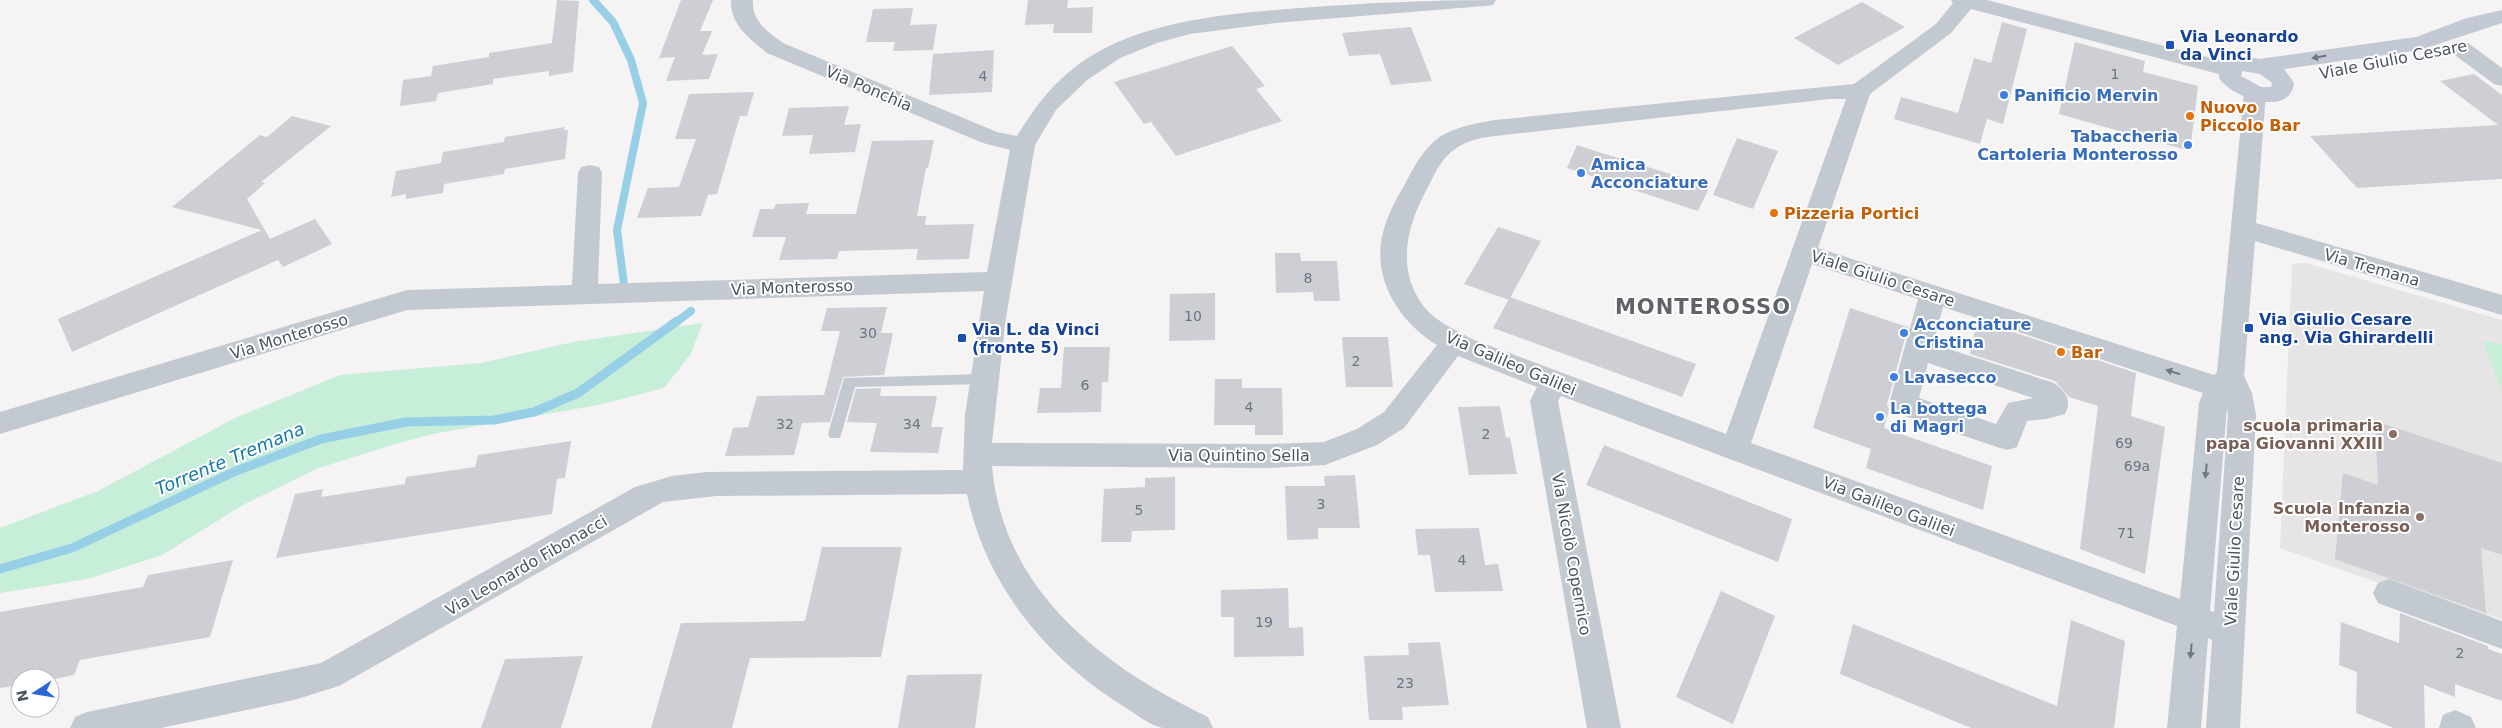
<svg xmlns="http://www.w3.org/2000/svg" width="2502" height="728" font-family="'DejaVu Sans',sans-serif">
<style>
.education{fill:#e6e4e4}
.green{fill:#c6eed9}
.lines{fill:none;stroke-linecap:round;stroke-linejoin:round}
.stream-far1{stroke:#97cfe7;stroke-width:8}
.stream{stroke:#97cfe7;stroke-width:9}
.building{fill:#cdcfd5}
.lane{fill:#c2c9d0;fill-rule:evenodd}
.street{fill:#c2c9d0;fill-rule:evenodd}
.secondary{fill:#c2c9d4;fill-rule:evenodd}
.oneway{fill:#6f7782}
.oneway2{fill:#6f7781}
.transit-dot{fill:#1a4fb4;stroke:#fff;stroke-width:2}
.shop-dot{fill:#3f7fe0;stroke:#fff;stroke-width:2}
.food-dot{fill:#e8710a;stroke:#fff;stroke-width:2}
.education-dot{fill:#8d6e63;stroke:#fff;stroke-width:2}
.labels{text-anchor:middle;stroke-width:4;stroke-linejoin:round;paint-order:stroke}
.number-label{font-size:14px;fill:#6c737c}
.transit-label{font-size:16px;font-weight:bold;fill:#164399;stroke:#fff;text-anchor:start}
.street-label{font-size:16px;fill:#4c545f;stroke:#fff}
.shop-label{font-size:16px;font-weight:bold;fill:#366cbe;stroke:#fff;text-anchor:start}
.food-label{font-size:16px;font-weight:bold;fill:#c56008;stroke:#fff;text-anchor:start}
.education-label{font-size:16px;font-weight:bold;fill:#785e54;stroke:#fff;text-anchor:end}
.water-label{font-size:18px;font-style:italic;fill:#177ca6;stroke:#fff}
.district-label{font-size:21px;font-weight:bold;letter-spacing:1px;fill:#606267;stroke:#fff}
</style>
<rect width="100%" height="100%" fill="#f5f3f3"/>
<path class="education" d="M2297 263H2306L2502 320V619L2486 614V621L2280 548 2292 265Z"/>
<path class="green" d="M703 323 690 355 664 388 598 405 432 434 398 443 316 469 243 505 162 555 88 579 0 593V528L98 491 235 418 340 375 481 363 573 342Z
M2483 341 2502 344V391Z"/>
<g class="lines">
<path class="stream-far1" d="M593 0 613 22 631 60 643 103 617 230 625 292
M675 323 691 311"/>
<path class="stream" d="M0 569 72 548 236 471 321 439 406 422 494 420 534 412 578 393 677 321"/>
</g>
<path class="building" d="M557 0 579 1 573 72 549 76V71L493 79V84L438 93 436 101 400 106 403 80 431 76 433 66 489 57V53L552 43Z
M681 0H713L700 31H712L702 55 718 54 709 79 666 81 675 57 659 58Z
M1028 0H1068L1067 8 1093 7 1092 33H1053L1054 24 1025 25Z
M1862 2 1905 27 1838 65 1794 38Z
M913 8 910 25 937 24 933 50 893 51 895 42H866L873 9Z
M2002 22 2027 29 2003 124 1987 119 1980 144 1894 119 1901 97 1958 113 1974 58 1991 63Z
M1411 27 1432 81 1391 85 1380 54 1349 56 1342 33Z
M2075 42 2145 61 2143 72 2198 86 2190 151 2059 114Z
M1232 46 1265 86 1256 89 1282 121 1176 156 1151 122 1144 124 1114 82Z
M994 50 992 92 929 95 933 54Z
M2474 74 2502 95V179L2357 188 2310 136 2498 125 2440 81Z
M754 92 747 116H740L717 194 708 195 701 216 637 218 648 188 679 187 696 139H675L689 94Z
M849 106 844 125 861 124 855 152 809 154 813 135 782 136 789 108Z
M292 116 331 126 261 182 265 183 247 199 270 239 315 219 332 244 283 267 278 260 72 352 58 319 262 230 172 207 260 135 267 137Z
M565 127 564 130H568L565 159 505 169 504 174 444 184 443 193 406 199V194L391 197 396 171 441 163 443 152 504 142 505 137Z
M1737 138 1778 151 1753 209 1713 195Z
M934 140 928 168H926L917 216H926L925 225 974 224 969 259 916 260 918 249 839 251 837 259 779 260 786 237H752L760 209H774L776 204 809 203 806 214H856L872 141Z
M1577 145 1605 154 1710 186 1698 211 1567 168Z
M1498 227 1541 241 1509 300 1464 284Z
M1275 253H1300L1301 261H1337L1340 301H1314L1313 292 1276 293Z
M1215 293V340L1169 341 1170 294Z
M1510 297 1696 364 1682 397 1493 328Z
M887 307 881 333H893L884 375 843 377 830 422 802 423 794 455 725 456 733 428 748 427 757 396 824 395 840 331H821L827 308Z
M1850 308 1908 327 1887 404 1889 409 1884 428 1992 466 1983 510 1866 468 1871 449 1813 428Z
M1977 320 2136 373 2131 416 2165 427 2145 574 2080 549 2098 406 2069 397 2055 381 1970 354Z
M1342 337H1388L1393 387H1346Z
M1064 347H1110L1108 382H1102L1101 412 1037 413 1040 388H1061Z
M1215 379H1242V388H1282L1283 435H1255V425H1214Z
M881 388 880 396H937L931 427H943L938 453 870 452 877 423 847 422 856 389Z
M1500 406 1506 438 1510 437 1517 474 1469 475 1458 407Z
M2375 421 2502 463V555L2481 548 2486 613 2335 559 2343 473 2378 485Z
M571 441 565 478 557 479 552 514 276 558 295 494 323 489 321 497 405 484 406 477 475 467 478 455Z
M1604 445 1792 519 1778 562 1586 485Z
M1355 475 1360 528H1318V539L1287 540 1285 486H1325L1324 476Z
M1175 477V530L1132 531 1131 542H1101L1104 489 1145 487V478Z
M1479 528 1485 565 1498 564 1503 591 1435 592 1430 555H1418L1415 529Z
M822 547H902L881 657 750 658 732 728H651L681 623 805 621Z
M233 560 210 637 80 660 74 675 50 680 20 678V685L0 688V612L143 587 148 575Z
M1288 588 1289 628 1303 627 1304 656 1234 657V617H1221V590Z
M1721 591 1775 616 1733 724 1676 697Z
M2400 613 2488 646V649L2502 654V701L2455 684V697L2424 685 2425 728H2394L2356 713 2357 672 2339 665 2341 622 2399 643Z
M2071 620 2125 641 2114 728H1971L1840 674 1853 624 2057 706Z
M1440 642 1449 705 1402 707 1403 720H1369L1364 656 1409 655 1408 643Z
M583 656 561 728H481L505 659Z
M982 674 975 728H898L907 675Z"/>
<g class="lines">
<path class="lane" d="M984 374 989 375 991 379 989 383 984 384 855 387 840 438H830L828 434 844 378Z"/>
<path class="street" d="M731 0H753C752 22 767 31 783 43L997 132 1017 136C1032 112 1047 90 1069 72 1128 21 1225 14 1299 8 1365 3 1430 0 1496 0L1493 5 1485 6 1275 23 1190 34 1157 43 1120 58 1086 81 1056 110 1035 145 1005 324 992 443 1268 444 1324 442 1357 429 1384 412 1437 345C1400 322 1373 281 1382 237 1386 218 1395 201 1405 184 1414 167 1423 148 1441 136 1456 127 1477 123 1495 120L1854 84 1936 24 1953 3 1951 0H1987L2238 65 2241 70 2238 75 2230 77 1971 9 1951 33 1870 94 1818 248 2214 375 2217 372 2244 93 2247 88 2255 86 2263 88 2266 93 2256 223 2502 295V315L2255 241 2244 376 2252 393 2256 415 2240 728H2206L2212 640 2208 638 2201 728H2167L2177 626 1561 396 1558 401 1621 728H1587L1530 401 1537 387 1458 356 1404 428 1377 445 1325 465 1268 468 992 466C1003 591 1102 666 1208 717L1213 728C1197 728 1179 728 1163 728 1150 726 1135 713 1123 706 1046 658 985 584 967 494L716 496 663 502 339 686 294 700 161 728H70L75 717 87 712 321 663 635 487 672 476 707 472 963 470 965 415 984 291 407 310 0 434V412L407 290 572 285 578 173 581 167 590 165 599 167 602 173 598 284 987 272 1010 150 983 143 767 53C750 39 730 25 731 0ZM1830 99H1846L1726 434 1472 339C1455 330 1433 320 1422 304 1395 265 1408 223 1429 185 1436 171 1442 158 1455 149 1467 140 1481 138 1495 136ZM1812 264 1918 299 1889 404 1893 412 1997 447 2007 450 2017 447 2027 421 2046 419 2065 414C2072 400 2066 392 2054 383L1933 344 1943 307 2203 393 2199 403 2180 599 1751 443ZM1928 363 2033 398 2008 403 1996 424 1919 398ZM2227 408 2228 415 2214 612 2210 611Z
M2460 41 2468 43 2502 68V86L2494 84 2452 53 2449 48 2452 43Z
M2389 579 2502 621V649L2378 603 2373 593 2378 583Z
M2455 710 2471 717 2476 728H2439L2443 715Z"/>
<path class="secondary" d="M2502 10V23L2420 50 2284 69 2294 83C2290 118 2232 98 2219 78 2219 56 2242 56 2259 59L2416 37 2467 18ZM2242 71 2260 74 2272 83 2271 87H2261L2241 76Z"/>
</g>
<defs><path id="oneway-solid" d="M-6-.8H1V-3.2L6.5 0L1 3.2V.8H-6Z" transform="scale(1.25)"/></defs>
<use class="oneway" href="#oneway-solid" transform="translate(2319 57) rotate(169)"/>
<g class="oneway2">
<use href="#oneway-solid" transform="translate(2173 372) rotate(-162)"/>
<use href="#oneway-solid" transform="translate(2206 471) rotate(96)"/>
<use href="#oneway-solid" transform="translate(2191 651) rotate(95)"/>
</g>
<g class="transit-dot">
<rect x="2165" y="40" width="10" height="10" rx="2.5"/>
<rect x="2244" y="323" width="10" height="10" rx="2.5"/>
<rect x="957" y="333" width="10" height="10" rx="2.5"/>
</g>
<g class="shop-dot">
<circle cx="2004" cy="95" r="5"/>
<circle cx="2188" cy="145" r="5"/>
<circle cx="1581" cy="173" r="5"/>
<circle cx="1904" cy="333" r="5"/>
<circle cx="1894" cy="377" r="5"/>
<circle cx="1880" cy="417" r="5"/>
</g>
<g class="food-dot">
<circle cx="2190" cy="116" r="5"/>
<circle cx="1774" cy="213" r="5"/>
<circle cx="2061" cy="352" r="5"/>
</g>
<g class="education-dot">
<circle cx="2393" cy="434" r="5"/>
<circle cx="2420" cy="517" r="5"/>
</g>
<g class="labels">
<g class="number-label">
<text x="2115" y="79">1</text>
<text x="983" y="81">4</text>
<text x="1308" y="283">8</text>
<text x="1193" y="321">10</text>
<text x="868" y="338">30</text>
<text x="1356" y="366">2</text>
<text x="1085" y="390">6</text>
<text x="1249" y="412">4</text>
<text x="785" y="429">32</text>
<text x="912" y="429">34</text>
<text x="1486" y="439">2</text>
<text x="2124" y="448">69</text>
<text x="2137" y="471">69a</text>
<text x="1321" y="509">3</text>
<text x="1139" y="515">5</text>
<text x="2126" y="538">71</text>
<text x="1462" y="565">4</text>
<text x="1264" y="627">19</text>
<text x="2460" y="658">2</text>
<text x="1405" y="688">23</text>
</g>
<g class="transit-label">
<text x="2180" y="42">Via Leonardo<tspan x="2180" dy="18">da Vinci</tspan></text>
<text x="2259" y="325">Via Giulio Cesare<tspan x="2259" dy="18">ang. Via Ghirardelli</tspan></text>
<text x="972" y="335">Via L. da Vinci<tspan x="972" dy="18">(fronte 5)</tspan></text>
</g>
<g class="street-label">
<text transform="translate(2393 59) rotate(-11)" y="6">Viale Giulio Cesare</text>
<text transform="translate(869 88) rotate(23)" y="6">Via Ponchia</text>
<text transform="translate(2372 267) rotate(16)" y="6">Via Tremana</text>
<text transform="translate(1883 278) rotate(18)" y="6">Viale Giulio Cesare</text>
<text transform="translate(792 287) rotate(-2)" y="6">Via Monterosso</text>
<text transform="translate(289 336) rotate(-17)" y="6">Via Monterosso</text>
<text transform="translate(1511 363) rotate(23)" y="6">Via Galileo Galilei</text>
<text x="1239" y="461">Via Quintino Sella</text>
<text transform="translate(1889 506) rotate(21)" y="6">Via Galileo Galilei</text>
<text transform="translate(2234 551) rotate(-87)" y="6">Viale Giulio Cesare</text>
<text transform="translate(1572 554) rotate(80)" y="6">Via Nicolò Copernico</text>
<text transform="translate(526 565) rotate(-30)" y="6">Via Leonardo Fibonacci</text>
</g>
<g class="shop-label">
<text x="2014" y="101">Panificio Mervin</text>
<text x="2178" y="142" text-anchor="end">Tabaccheria<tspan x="2178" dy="18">Cartoleria Monterosso</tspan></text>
<text x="1591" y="170">Amica<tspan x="1591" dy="18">Acconciature</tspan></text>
<text x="1914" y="330">Acconciature<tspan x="1914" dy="18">Cristina</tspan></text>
<text x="1904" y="383">Lavasecco</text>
<text x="1890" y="414">La bottega<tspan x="1890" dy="18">di Magri</tspan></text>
</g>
<g class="food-label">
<text x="2200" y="113">Nuovo<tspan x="2200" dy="18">Piccolo Bar</tspan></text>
<text x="1784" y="219">Pizzeria Portici</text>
<text x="2071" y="358">Bar</text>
</g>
<g class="education-label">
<text x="2383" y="431">scuola primaria<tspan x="2383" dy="18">papa Giovanni XXIII</tspan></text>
<text x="2410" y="514">Scuola Infanzia<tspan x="2410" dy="18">Monterosso</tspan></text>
</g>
<g class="water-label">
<text transform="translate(230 459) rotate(-23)" y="6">Torrente Tremana</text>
</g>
<g class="district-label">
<text x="1703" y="314">MONTEROSSO</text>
</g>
</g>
<g transform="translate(35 693) rotate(258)"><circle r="24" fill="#ffffff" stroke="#b7bbbf"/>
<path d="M0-4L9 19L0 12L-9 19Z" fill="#2967d9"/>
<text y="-8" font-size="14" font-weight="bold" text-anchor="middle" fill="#4c545f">N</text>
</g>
</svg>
